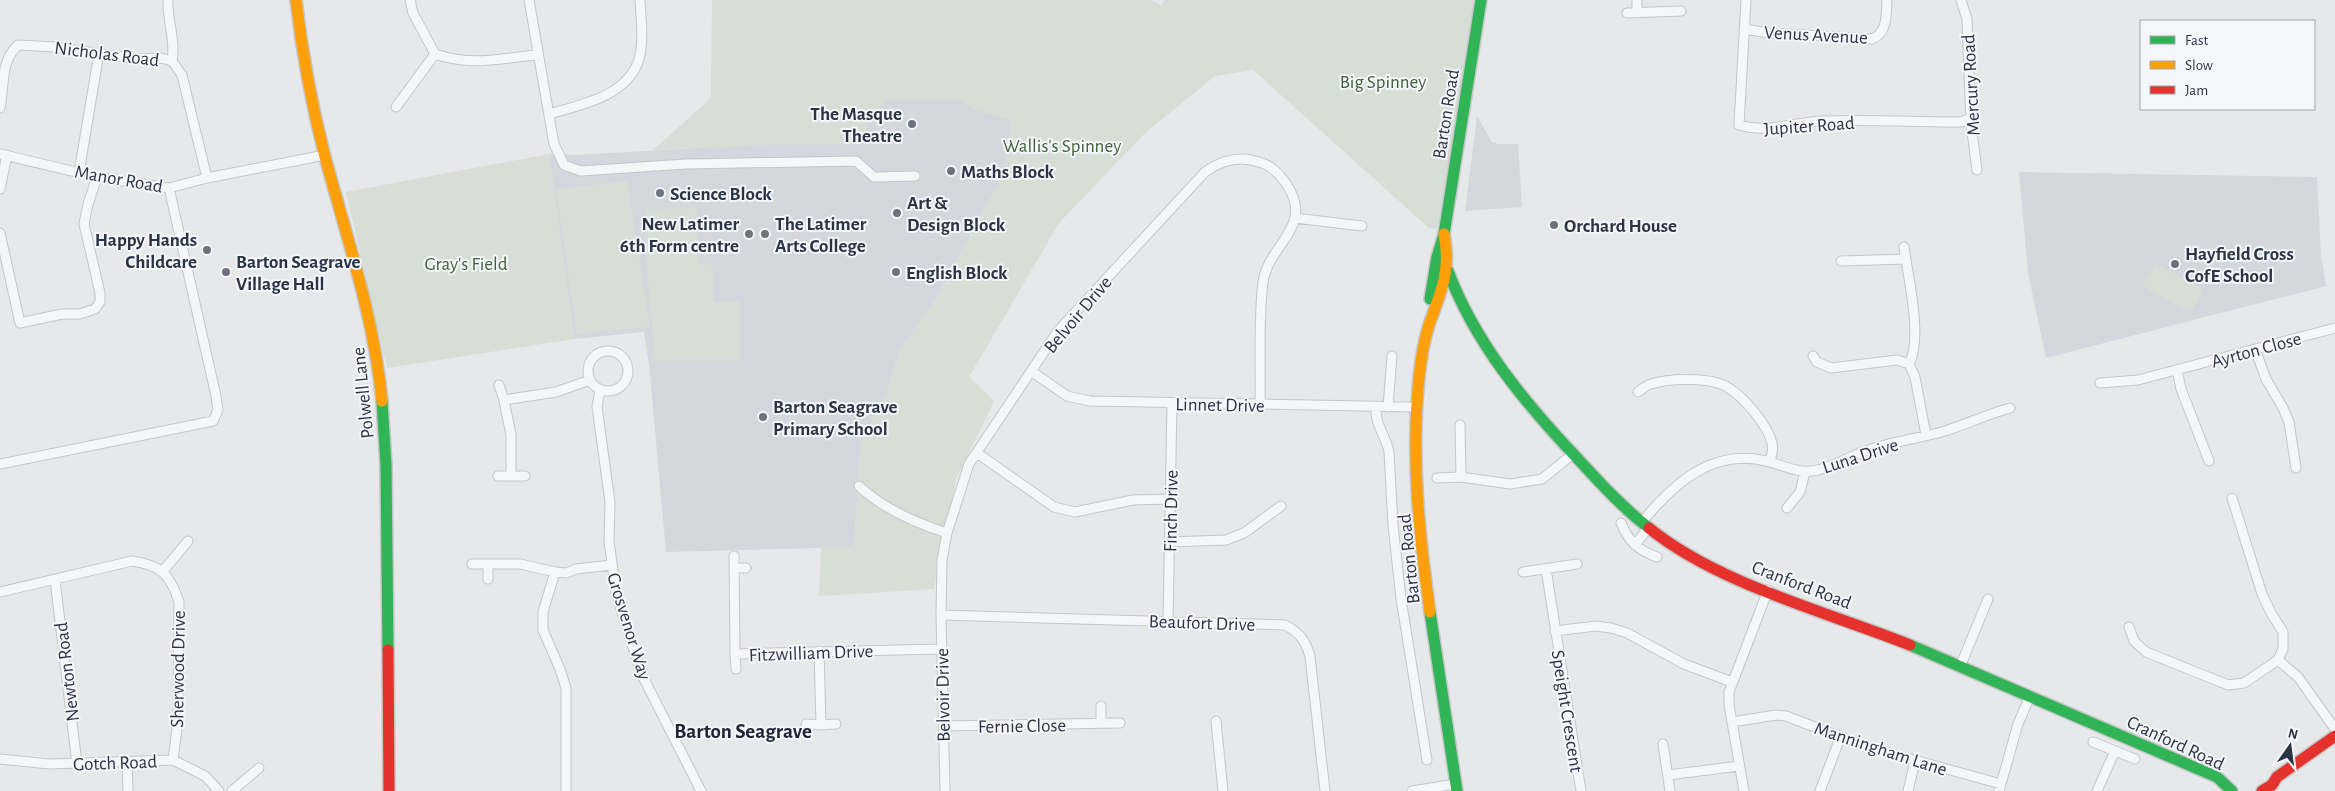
<svg xmlns="http://www.w3.org/2000/svg" width="2335" height="791" font-family="'Alegreya Sans',sans-serif">
<style>
.built{fill:#d4d7dd}
.green{fill:#d6ded6}
.lines{fill:none;stroke-linecap:round;stroke-linejoin:round}
.street-casing{stroke:#c4c6c8;stroke-width:11}
.fast-casing{stroke:#c4c6c8;stroke-width:14}
.slow-casing{stroke:#c4c6c8;stroke-width:14}
.jam-casing{stroke:#c4c6c8;stroke-width:14}
.street{stroke:#f5f6f7;stroke-width:9}
.fast{stroke:#30b455;stroke-width:11}
.slow{stroke:#ff9f0a;stroke-width:11}
.jam{stroke:#e5322d;stroke-width:11}
.poi-dot{fill:#6c737f;stroke:#f4f6f9;stroke-width:2}
.labels{text-anchor:middle;stroke-width:4;stroke-linejoin:round;paint-order:stroke}
.street-label{font-size:19px;fill:#2b3445;stroke:#f4f6f9}
.park-label{font-size:19px;fill:#3f6138;stroke:#f4f6f9}
.poi-label{font-size:19px;font-weight:bold;fill:#2b3445;stroke:#f4f6f9;text-anchor:start}
.quarter-label{font-size:21px;font-weight:bold;fill:#1d2536;stroke:#f4f6f9}
</style>
<rect width="100%" height="100%" fill="#e6e8ea"/>
<path class="built" d="M1151 0 1011 119 1007 168 935 300 900 350 886 395 861 438 854 547 666 552 649 364 644 332 574 339 549 154 576 155 731 146Z
M1477 116 1492 142 1498 144H1518L1522 207 1465 211Z
M2019 172 2317 177 2321 256 2326 286 2046 358 2028 273Z"/>
<path class="green" d="M712 0H1151L1161 5 1165 0H1477L1449 173 1437 229 1429 228 1253 70 1215 76 1145 133 1059 223 969 377 994 401 956 479 947 533 941 539 934 589 819 596 821 547H854L861 438 886 395 900 350 935 300 1007 168 1011 120 972 109 962 100H887L870 120 860 144 758 145 653 150 711 98Z
M549 154 574 339 387 368 346 192Z
M627 181 650 327 577 334 556 189Z
M697 208 698 263 710 264 713 271 714 302 740 301V360L651 361 654 350 646 253 645 209Z
M2155 263 2203 289 2191 313 2142 286Z"/>
<g class="lines">
<defs>
<path id="street" d="M168 0C167 21 176 40 172 61
M410 0 413 13 435 54C473 67 499 58 537 55
M529 0 554 144 564 165 581 171 686 164 856 161 874 177 915 176
M1637 0V13
M1746 0 1739 125C1769 134 1793 122 1822 121 1868 119 1915 122 1961 122L1969 119 1971 114
M1961 0 1967 19 1971 124 1977 170
M1627 13 1681 11
M1744 29 1769 33 1872 39C1888 33 1886 14 1887 0
M396 107 435 54
M0 108C5 83 0 62 18 45L55 47 135 59 161 58 172 61 182 75 207 178
M549 114C581 105 628 96 639 59 644 40 641 19 640 0
M0 154 97 177 169 188 207 178 325 155
M79 172 99 53
M0 189 7 155
M1295 218 1362 226
M0 233 20 323 62 314H80L95 309 100 302V293L84 224 88 204 97 177
M1904 247C1908 277 1923 338 1909 364
M1841 261 1906 259
M2255 349 2266 379 2283 408 2289 422 2296 468
M588 371a20 20 0 1 1 40 0a20 20 0 1 1-40 0Z
M1813 356 1817 362 1831 368 1897 360 1909 364 1915 377 1926 435
M2177 370 2181 389 2209 461
M1031 371 1067 396 1090 401 1417 407
M2100 383 2138 380 2335 328
M499 385 504 400 556 392 590 380
M600 390 597 407 610 502 609 541 616 593 642 675 701 791
M1638 392C1642 389 1647 385 1651 384 1669 378 1711 377 1727 387 1744 397 1767 424 1772 443 1774 450 1771 456 1770 462
M504 400 511 435V476
M1388 407 1392 356
M1376 408C1375 425 1386 436 1389 452L1393 525 1401 599 1427 760
M1460 425 1461 477
M977 453 1054 507 1075 512 1133 500 1171 499
M0 464 213 421 218 410 216 396 169 188
M498 476H525
M1437 478 1461 477 1510 484 1542 479 1573 454
M859 486C883 509 916 523 947 533
M1787 508 1800 492 1805 472
M1621 523C1629 542 1638 550 1657 557
M1641 523C1674 483 1714 446 1770 462 1786 467 1801 474 1818 470 1836 465 1853 455 1871 449 1895 441 1921 438 1945 431 1967 424 1988 414 2010 408
M1170 542 1226 540 1244 533 1281 506
M1635 545 1648 528
M734 556 735 654 941 649
M472 564H520L555 572 566 573 576 569 612 565
M488 564V579
M735 568H746
M1546 569 1581 791
M163 571 188 541
M555 572 543 612V630L560 669 566 688V791
M1523 572 1577 564
M55 580 77 764
M0 592 132 561C161 565 170 574 179 602L178 721 173 760
M941 615 1285 625C1300 633 1305 640 1310 656L1325 791
M1168 620 1172 403
M2129 627 2134 641 2146 652 2228 685 2244 683 2278 660 2283 649V632L2271 613 2262 594 2232 498
M1555 631 1596 626 1611 628 1627 633 1684 664 1732 682
M735 654 736 669
M2278 660 2298 677 2335 729
M1960 667 1988 599
M1216 721 1223 791
M1732 722 1776 715 1786 716 1867 747 2001 784
M1101 723V706
M806 724 821 725 819 651
M821 725 836 724
M943 726 1120 723
M2093 742 2135 759
M1663 744 1670 791
M0 759 49 764 173 760 205 776 219 791
M127 763 128 791
M1668 775 1739 766
M232 791 259 768
M945 791 941 615 942 560 947 533 969 464 1058 331 1205 172C1223 159 1241 155 1262 163 1272 166 1279 174 1285 182 1317 226 1268 244 1263 282 1258 322 1261 364 1260 404
M1412 791 1456 784
M1744 791 1729 705V692L1768 590
M1820 791 1840 738
M1908 791 1915 761
M1999 791 2018 724 2030 696
M2097 791 2115 751"/>
<path id="fast" d="M1448 271C1475 343 1525 403 1578 459 1600 483 1623 508 1649 528
M1430 299 1437 257 1444 234 1481 0
M382 401 386 465 388 650
M1430 612 1457 791
M1910 645 2217 777 2232 791"/>
<path id="slow" d="M296 0C302 52 312 106 325 157 347 238 374 317 382 401
M1430 612C1419 536 1411 455 1419 378 1421 359 1424 339 1430 322 1442 289 1451 270 1444 234"/>
<path id="jam" d="M1649 528C1718 584 1827 612 1910 645
M388 650 389 791
M2262 791 2272 785 2277 777 2335 736"/>
</defs>
<use href="#street" class="street-casing"/>
<use href="#fast" class="fast-casing"/>
<use href="#slow" class="slow-casing"/>
<use href="#jam" class="jam-casing"/>
<use href="#street" class="street"/>
<use href="#fast" class="fast"/>
<use href="#slow" class="slow"/>
<use href="#jam" class="jam"/>
</g>
<g class="poi-dot">
<circle cx="912" cy="124" r="5"/>
<circle cx="951" cy="171" r="5"/>
<circle cx="660" cy="193" r="5"/>
<circle cx="897" cy="213" r="5"/>
<circle cx="1554" cy="225" r="5"/>
<circle cx="749" cy="234" r="5"/>
<circle cx="765" cy="234" r="5"/>
<circle cx="207" cy="250" r="5"/>
<circle cx="2175" cy="264" r="5"/>
<circle cx="226" cy="272" r="5"/>
<circle cx="896" cy="272" r="5"/>
<circle cx="763" cy="417" r="5"/>
</g>
<g class="labels">
<g class="street-label">
<text transform="translate(1816 34) rotate(3)" y="7">Venus Avenue</text>
<text transform="translate(107 53) rotate(7)" y="7">Nicholas Road</text>
<text transform="translate(1970 85) rotate(-93)" y="7">Mercury Road</text>
<text transform="translate(1445 114) rotate(-81)" y="7">Barton Road</text>
<text transform="translate(1809 125) rotate(-4)" y="7">Jupiter Road</text>
<text transform="translate(119 178) rotate(10)" y="7">Manor Road</text>
<text transform="translate(1077 314) rotate(-50)" y="7">Belvoir Drive</text>
<text transform="translate(2256 349) rotate(-15)" y="7">Ayrton Close</text>
<text transform="translate(362 393) rotate(-96)" y="7">Polwell Lane</text>
<text transform="translate(1220 404) rotate(1)" y="7">Linnet Drive</text>
<text transform="translate(1860 455) rotate(-18)" y="7">Luna Drive</text>
<text transform="translate(1170 511) rotate(-89)" y="7">Finch Drive</text>
<text transform="translate(1408 559) rotate(-96)" y="7">Barton Road</text>
<text transform="translate(1802 584) rotate(21)" y="7">Cranford Road</text>
<text transform="translate(1202 622) rotate(2)" y="7">Beaufort Drive</text>
<text transform="translate(630 626) rotate(73)" y="7">Grosvenor Way</text>
<text transform="translate(811 652) rotate(-2)" y="7">Fitzwilliam Drive</text>
<text transform="translate(177 669) rotate(-89)" y="7">Sherwood Drive</text>
<text transform="translate(66 672) rotate(-97)" y="7">Newton Road</text>
<text transform="translate(942 695) rotate(-91)" y="7">Belvoir Drive</text>
<text transform="translate(1568 711) rotate(81)" y="7">Speight Crescent</text>
<text transform="translate(1022 725) rotate(-1)" y="7">Fernie Close</text>
<text transform="translate(2176 742) rotate(25)" y="7">Cranford Road</text>
<text transform="translate(1881 748) rotate(18)" y="7">Manningham Lane</text>
<text transform="translate(115 762) rotate(-2)" y="7">Gotch Road</text>
</g>
<g class="park-label">
<text x="1383" y="88">Big Spinney</text>
<text x="1062" y="152">Wallis's Spinney</text>
<text x="466" y="270">Gray's Field</text>
</g>
<g class="poi-label">
<text x="902" y="120" text-anchor="end">The Masque<tspan x="902" dy="22">Theatre</tspan></text>
<text x="961" y="178">Maths Block</text>
<text x="670" y="200">Science Block</text>
<text x="907" y="209">Art &amp;<tspan x="907" dy="22">Design Block</tspan></text>
<text x="739" y="230" text-anchor="end">New Latimer<tspan x="739" dy="22">6th Form centre</tspan></text>
<text x="775" y="230">The Latimer<tspan x="775" dy="22">Arts College</tspan></text>
<text x="1564" y="232">Orchard House</text>
<text x="197" y="246" text-anchor="end">Happy Hands<tspan x="197" dy="22">Childcare</tspan></text>
<text x="2185" y="260">Hayfield Cross<tspan x="2185" dy="22">CofE School</tspan></text>
<text x="236" y="268">Barton Seagrave<tspan x="236" dy="22">Village Hall</tspan></text>
<text x="906" y="279">English Block</text>
<text x="773" y="413">Barton Seagrave<tspan x="773" dy="22">Primary School</tspan></text>
</g>
<g class="quarter-label">
<text x="743" y="738">Barton Seagrave</text>
</g>
</g>
<rect x="2140" y="20" width="175" height="90" fill="#f4f6f9" stroke="#a4a8b1"/>
<rect x="2150" y="36" width="25" height="8" fill="#30b455" stroke="#a4a8b1"/>
<text x="2185" y="45" font-size="15" fill="#2b3445">Fast</text>
<rect x="2150" y="61" width="25" height="8" fill="#ff9f0a" stroke="#a4a8b1"/>
<text x="2185" y="70" font-size="15" fill="#2b3445">Slow</text>
<rect x="2150" y="86" width="25" height="8" fill="#e5322d" stroke="#a4a8b1"/>
<text x="2185" y="95" font-size="15" fill="#2b3445">Jam</text>
<g transform="translate(2290 746) rotate(14)" stroke="#f4f6f9" stroke-width="4" paint-order="stroke">
<path d="M0-4L9 19L0 12L-9 19Z" fill="#2b3445"/>
<text y="-8" font-size="14" font-weight="bold" text-anchor="middle" fill="#2b3445">N</text>
</g>
</svg>
